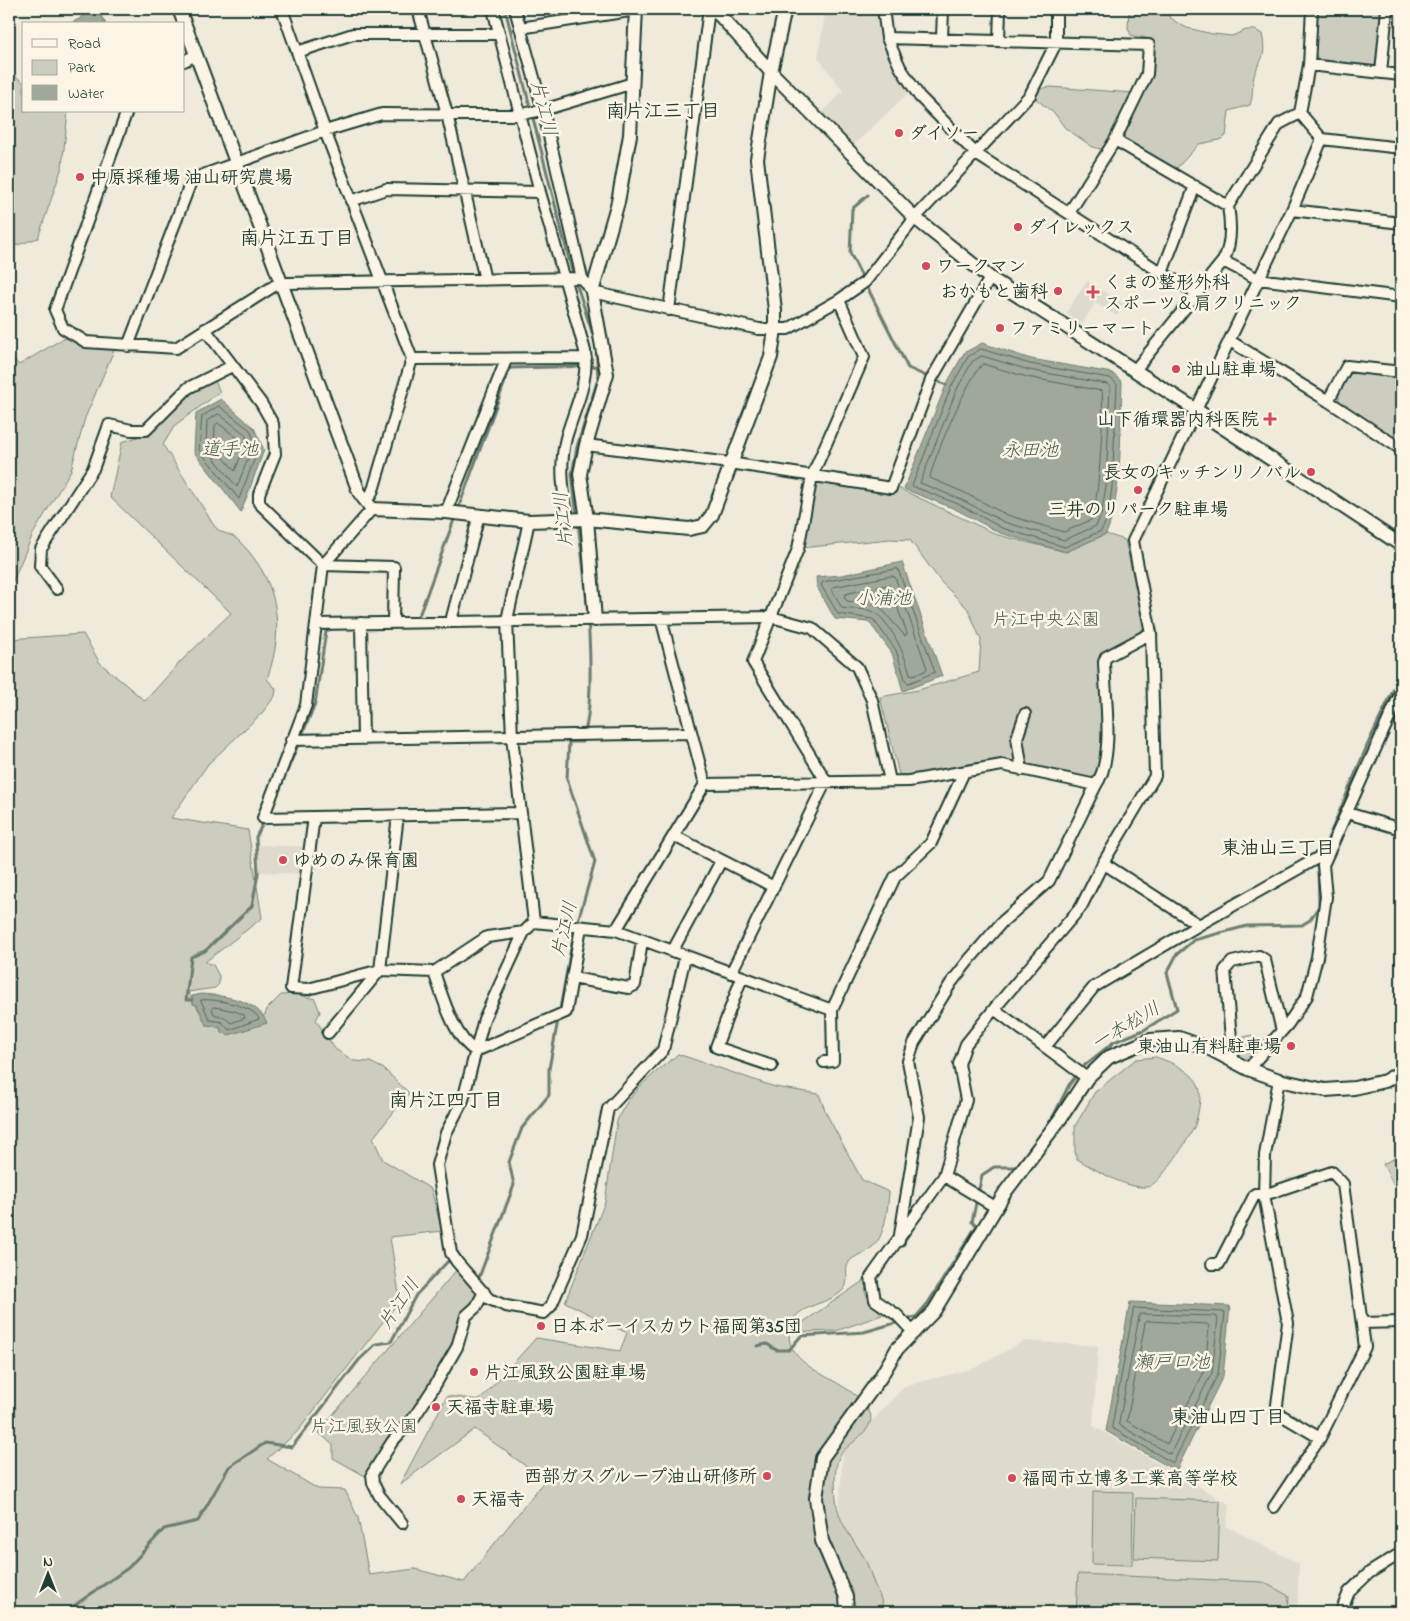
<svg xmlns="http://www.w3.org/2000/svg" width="1410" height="1621" font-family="'Indie Flower','Klee One',sans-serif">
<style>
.built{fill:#dedbcc}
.green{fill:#cccdbf;stroke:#76857a}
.water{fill:#9fa89a;stroke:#6c7d71}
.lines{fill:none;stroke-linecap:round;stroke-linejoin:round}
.shore{stroke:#52685d;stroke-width:1}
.stream{stroke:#6c7d71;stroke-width:3}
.minor-casing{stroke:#1f3d34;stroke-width:14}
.tertiary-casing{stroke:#1f3d34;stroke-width:16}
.minor{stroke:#fcf5e5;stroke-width:10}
.tertiary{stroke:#fcf5e5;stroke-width:12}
.poi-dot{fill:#d1495b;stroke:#fcf5e5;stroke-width:2}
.labels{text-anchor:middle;stroke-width:5;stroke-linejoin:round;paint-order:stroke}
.poi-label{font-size:18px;font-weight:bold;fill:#1f3d34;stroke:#fcf5e5;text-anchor:start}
.park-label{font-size:18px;fill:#425a50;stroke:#fcf5e5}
.water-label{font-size:19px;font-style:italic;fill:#455d53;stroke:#fcf5e5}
.neighbourhood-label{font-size:19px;font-weight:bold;fill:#1f3d34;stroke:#fcf5e5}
</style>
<rect width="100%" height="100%" fill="#efeada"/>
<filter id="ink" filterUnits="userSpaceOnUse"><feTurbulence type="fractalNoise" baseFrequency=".02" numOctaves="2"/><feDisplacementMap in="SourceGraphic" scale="10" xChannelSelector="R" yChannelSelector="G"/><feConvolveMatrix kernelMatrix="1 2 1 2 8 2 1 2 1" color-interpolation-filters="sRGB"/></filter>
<g filter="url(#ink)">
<path class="built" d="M826 9H876L886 49 900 79 910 91 854 145 822 113 843 91 818 57Z
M1087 281 1124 304 1117 316 1095 303 1082 324 1066 313Z
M259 845 308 847 304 874 259 872Z
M1024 1341 1098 1346 1093 1426 1230 1505 1226 1526 1299 1564 1297 1612H865L837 1537 843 1452 905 1386 975 1368Z"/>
<path class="green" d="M1129 9H1160L1176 22 1187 28 1213 34 1232 36 1246 30H1255L1262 34C1268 63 1257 58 1253 81 1252 90 1253 97 1250 105L1229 111 1226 136 1219 140 1199 144 1177 168 1173 169 1124 141 1100 149 1093 147 1065 128 1056 115 1036 99C1038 89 1041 88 1051 87L1133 93 1144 92C1150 83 1158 49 1150 41 1146 36 1136 37 1131 35L1128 28Z
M1316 9H1383L1377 65 1372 69 1319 62 1315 52Z
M9 65 14 75 24 83V111H68L62 167 38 238 9 248Z
M64 338 114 350 85 418 71 470 33 534 9 590V354L19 365Z
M1353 370 1401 377V443L1339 404V393Z
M215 381 220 392 175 425 163 445C176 465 189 486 202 506 207 513 211 523 217 529 222 534 232 534 237 539 278 578 286 626 267 679L276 689 275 696 262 713 208 764 171 818 248 830 262 918 205 962 213 965 219 976V984L215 988 188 992 207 1024 225 1030 265 1015 267 1009 281 995 296 994 315 999 320 1012 316 1020 335 1049 354 1061 370 1062 384 1069 409 1093 373 1138 383 1160 431 1189 442 1231 390 1237 400 1300 298 1431 267 1459 318 1489 345 1490 358 1518 369 1575 415 1569 464 1582 545 1480 475 1429 400 1484 447 1396 480 1400 536 1338 620 1351 627 1333 565 1302 605 1202 617 1121C629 1091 654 1074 678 1054L775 1087 819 1094 826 1113 862 1180 889 1192C888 1207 885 1239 871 1248 865 1253 853 1256 849 1262 843 1270 851 1282 843 1290 828 1307 788 1303 789 1335 789 1373 855 1379 870 1413 877 1431 845 1444 839 1457 834 1468 835 1487 836 1499 838 1524 853 1538 865 1559 869 1567 871 1576 874 1584 879 1594 883 1601 883 1612H9V639L83 634 100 663 145 701 181 661 231 613 110 497 122 442C131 439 143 436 151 430 176 412 182 393 215 381Z
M819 480 886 493 896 487 998 535 1066 552 1106 534 1125 540 1144 624 1143 629 1106 654C1102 695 1104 737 1097 777L1090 780 1004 759 912 776 899 774 880 697 918 690 979 672 981 640 968 609 941 582 910 540 890 539 801 548 813 488Z
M1252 1035 1254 1049 1247 1063 1239 1062 1237 1039Z
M1156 1057C1170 1062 1194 1071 1199 1087 1202 1096 1198 1115 1195 1125 1191 1136 1159 1186 1147 1187 1125 1189 1095 1169 1077 1159L1075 1152V1126L1095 1092 1136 1059Z
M1401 1155V1183L1394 1186 1383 1164Z
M459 1267 481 1293 432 1384 367 1477 333 1458V1445L318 1432Z
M866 1279 865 1293 882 1315 836 1331 803 1332 799 1325Z
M1093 1491 1133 1492 1132 1565 1092 1564Z
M1136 1498 1220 1501 1218 1561 1134 1558Z
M1078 1574 1263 1582 1289 1596 1288 1612H1076Z"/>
<path class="water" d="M90 9H97L106 24H69L81 18 83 10Z
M982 343 1031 359 1112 373 1122 382C1120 426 1123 495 1106 534L1066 552 1000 533 955 509 904 489 946 385 964 353Z
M221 399 254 428 264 450 241 512 194 452 196 413Z
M902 562 942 676 903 691 892 653 869 622 835 619 817 587 816 577 842 575Z
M202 994C225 996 257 999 267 1023L229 1035 221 1032 220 1027 206 1025 197 1005 193 1004 192 996Z
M1130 1302 1230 1306 1223 1376 1176 1471 1106 1431Z"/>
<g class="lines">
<path class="shore" d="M981 349 1030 364 1110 378 1117 384 1112 487 1108 517 1101 531 1065 547 1002 528 958 504 912 486 951 387 968 357Z
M982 356 1029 370 1107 384 1110 386 1106 486 1101 515 1096 526 1064 540 1004 522 960 499 920 483 957 389 972 362Z
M983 364 1027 377 1102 391C1104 412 1099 505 1091 520L1064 532 1007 515 963 492 930 478C931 463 971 371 983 364Z
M219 406 250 430 258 450 239 499 199 450 202 417Z
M219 414 245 434 251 450 237 487 206 448 207 421Z
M218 423 239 439 243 450 235 471 214 446 215 426Z
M898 569 935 672 909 683 906 682 896 650 873 619 838 614 821 585 823 582Z
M892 576 895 577 927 668 925 671 913 675 910 674C906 657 890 621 874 612 866 608 852 610 842 608L832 590 834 587Z
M889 585 907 633 905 636 879 606 847 601 844 597 846 594Z
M201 1000C214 998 255 1006 259 1019L229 1030 222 1022 210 1020Z
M214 1007 235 1011 244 1015 245 1018 231 1023 224 1017 214 1014 212 1009Z
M1134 1308 1225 1312 1218 1374 1173 1463 1112 1428Z
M1140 1314 1215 1316 1218 1318 1212 1373 1170 1454 1119 1425Z
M1148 1321 1207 1324 1209 1326 1205 1370 1167 1444 1127 1421 1145 1323Z"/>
<path class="stream" d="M505 9 571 267 596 344 598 379 577 447 572 474 577 517
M868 195 852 209 850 253 908 368 946 385
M458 509 510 368 597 366
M414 620 420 613 455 517
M269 814 315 704 326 631 333 628
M1322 853 1367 746 1401 674
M192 1000H186L191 957 205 951 252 906 258 874 256 837 264 821
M1050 1123 1069 1085 1085 1065 1114 1042 1144 1030 1177 1009 1167 973 1177 954 1194 940 1247 926 1302 925 1310 920 1319 906 1318 866
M477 1279 478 1280 514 1185 509 1162 522 1128 549 1095V1069L573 938 595 862 567 779 569 742H582C599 698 585 573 578 523
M905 1320 916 1317 928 1303 977 1225 972 1222 982 1175 994 1167H1018
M757 1346 767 1344 776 1350H789L801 1336 864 1332 899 1322
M65 1612 128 1568 164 1529 198 1521 229 1467 265 1443 292 1447 359 1360 376 1344 391 1342 416 1295 451 1258"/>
<defs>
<path id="minor" d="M282 9 325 131 412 359 374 487 371 495 363 499
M418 9 447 114 485 280
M493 9 540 192 585 351C589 383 574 409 566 438 559 466 563 491 568 519
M515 9 543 110 582 278 592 292 759 329H788L839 300
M883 9 887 38 900 67 919 96 976 154 1162 273 1197 293
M520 28 636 10
M887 38 1149 45 1147 74 1115 140 1069 213
M942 39 943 9
M999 41 1000 9
M297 52 353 34H499
M184 61 196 55
M1309 65 1401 75
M1381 73 1387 9
M127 111 55 310 63 328 86 342 176 348 274 286 288 283 582 278
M1322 139 1401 148
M1115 140 1228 206
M351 201 386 189 540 192
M1292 210 1401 223
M1223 261 1258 279 1401 297
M1162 273 1195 186
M669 310 709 9
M205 329 261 403 273 424 275 454 259 494V503L323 565 394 567 393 622
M1230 341 1328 401 1347 366 1401 372
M128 346 192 179 325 131 382 114 517 115 543 110 633 83
M412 359 586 358
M1135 370 1223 261C1232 245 1231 224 1228 206L1279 124 1300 113
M1328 401 1401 449
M586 445 730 463 891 488 931 380 990 278
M372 509 323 565 316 624 771 617 812 628 857 667 872 700 890 781
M446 512 506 360
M57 589 40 566 41 549 93 469 109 425 131 430H146L188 388 232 366
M451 621 479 515
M361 623 363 739
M316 624 306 705 263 818 521 813 512 737 507 620 529 521
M291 740 691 733
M1022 770 1017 738 1025 714
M705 784 909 781 1002 765 1096 785 1049 881 1002 922 969 960 951 983 914 1043 908 1061 919 1117 899 1241
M1096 785C1115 758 1105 696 1104 662L1106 657 1151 633
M521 813 534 922 524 932 484 1019 463 1100 446 1133 437 1165 451 1253 457 1262 489 1299 506 1306 544 1313 551 1306 582 1235 608 1109 663 1050 685 957
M1347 813 1401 829
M314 817 291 988 308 989 380 970 434 972C442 995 454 1039 476 1051L566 1012 581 927
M674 836 774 887
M1103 863 1199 925 1328 852
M534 922 616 930 832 1010 833 1061 824 1062
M616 930 705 784 661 618
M672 952 721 861
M434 972 487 937 524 932
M731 973 826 781 753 662 798 549 812 476 864 357 839 300 865 282 915 218 1030 95 1056 43V9
M742 977 716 1047 772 1066
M572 978 629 988 635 985 642 941
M832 1010 895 877 931 843 964 772
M328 1033 380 970 398 815
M1045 1047 1094 987 1199 925
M1233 1061 1225 970 1232 962 1259 956 1265 960 1282 1031
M1248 1069 1288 1024 1307 996 1317 957 1326 897 1323 865 1401 692
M1087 1078 994 1009 1081 907 1103 863 1155 776 1151 633 1133 541 1292 210 1322 139 1300 113 1309 65 1312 9
M1279 1080 1265 1155 1264 1195 1288 1323 1276 1412 1320 1438
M944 1176 997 1208
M1212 1264H1219L1255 1194 1264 1195 1332 1172 1343 1184 1365 1347 1320 1438 1274 1507
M1362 1323 1401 1322
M914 1333 897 1315 875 1300 871 1277 944 1176 966 1100 959 1064 966 1044 994 1009
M402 1523 379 1495 373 1483 372 1474 392 1442 415 1416 434 1387 457 1347 466 1316 476 1307 484 1292
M1341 1612 1349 1592 1369 1573 1401 1553"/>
<path id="tertiary" d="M179 9 359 492 372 509 446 512 529 521 587 519 689 529 703 526 712 515 771 357 775 329V310L757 159 771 72 785 9
M714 9 771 72 915 218 990 278 1195 409 1401 545
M595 620 587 519 580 474 586 445 607 374 592 292 618 202 630 135 636 9
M847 1612 846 1597 822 1541 816 1498 822 1458 880 1378 897 1349 934 1311 1006 1191 1060 1119 1087 1078 1109 1057 1150 1040 1179 1038 1210 1049 1248 1069 1279 1080 1325 1090 1354 1088 1385 1081 1401 1072"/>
</defs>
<use href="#minor" class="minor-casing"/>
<use href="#tertiary" class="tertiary-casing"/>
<use href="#minor" class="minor"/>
<use href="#tertiary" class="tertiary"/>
</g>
</g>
<g class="poi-dot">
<circle cx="899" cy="133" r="5"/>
<circle cx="80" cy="177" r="5"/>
<circle cx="1018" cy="227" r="5"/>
<circle cx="926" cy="266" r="5"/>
<circle cx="1058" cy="291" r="5"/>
<path d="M1090.5 284.5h5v5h5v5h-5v5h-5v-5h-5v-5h5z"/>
<circle cx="1000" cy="328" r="5"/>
<circle cx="1176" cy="369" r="5"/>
<path d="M1267.5 411.5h5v5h5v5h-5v5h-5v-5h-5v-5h5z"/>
<circle cx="1311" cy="472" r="5"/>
<circle cx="1138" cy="490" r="5"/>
<circle cx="283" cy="860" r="5"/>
<circle cx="1291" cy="1046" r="5"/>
<circle cx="541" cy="1326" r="5"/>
<circle cx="474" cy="1372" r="5"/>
<circle cx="436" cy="1407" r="5"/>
<circle cx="767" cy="1476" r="5"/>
<circle cx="1012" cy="1478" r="5"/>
<circle cx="461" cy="1499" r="5"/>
</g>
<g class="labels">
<g class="poi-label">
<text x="909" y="139">ダイソー</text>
<text x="90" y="183">中原採種場 油山研究農場</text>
<text x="1028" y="233">ダイレックス</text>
<text x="936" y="272">ワークマン</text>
<text x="1104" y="288">くまの整形外科<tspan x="1104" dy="21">スポーツ＆肩クリニック</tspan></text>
<text x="1048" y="297" text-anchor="end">おかもと歯科</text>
<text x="1010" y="334">ファミリーマート</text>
<text x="1186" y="375">油山駐車場</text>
<text x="1259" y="425" text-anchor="end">山下循環器内科医院</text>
<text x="1301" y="478" text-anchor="end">長女のキッチンリノバル</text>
<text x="1138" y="515" text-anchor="middle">三井のリパーク駐車場</text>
<text x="293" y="866">ゆめのみ保育園</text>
<text x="1281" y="1052" text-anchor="end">東油山有料駐車場</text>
<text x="551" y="1332">日本ボーイスカウト福岡第35団</text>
<text x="484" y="1378">片江風致公園駐車場</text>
<text x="446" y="1413">天福寺駐車場</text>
<text x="757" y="1482" text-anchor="end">西部ガスグループ油山研修所</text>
<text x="1022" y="1484">福岡市立博多工業高等学校</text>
<text x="471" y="1505">天福寺</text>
</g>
<g class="park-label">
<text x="1046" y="625">片江中央公園</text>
<text x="364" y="1432">片江風致公園</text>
</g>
<g class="water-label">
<text transform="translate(545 108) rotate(76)" y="7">片江川</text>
<text x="230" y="455">道手池</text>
<text x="1030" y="456">永田池</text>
<text transform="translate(562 520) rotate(-96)" y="7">片江川</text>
<text x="883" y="604">小浦池</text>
<text transform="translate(563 929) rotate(-76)" y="7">片江川</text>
<text transform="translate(1125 1025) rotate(-31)" y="7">一本松川</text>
<text transform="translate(398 1303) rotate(-56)" y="7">片江川</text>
<text x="1172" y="1368">瀬戸口池</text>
</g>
<g class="neighbourhood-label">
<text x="663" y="117">南片江三丁目</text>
<text x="297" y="244">南片江五丁目</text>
<text x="1278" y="854">東油山三丁目</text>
<text x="446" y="1106">南片江四丁目</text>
<text x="1228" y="1423">東油山四丁目</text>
</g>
</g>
<rect width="1410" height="1621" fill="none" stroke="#fcf5e5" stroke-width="30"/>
<rect x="15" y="15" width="1380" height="1591" fill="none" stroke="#1f3d34" stroke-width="2" filter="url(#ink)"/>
<rect x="22" y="22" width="162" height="90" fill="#fcf5e5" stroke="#a4ab9e"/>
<rect x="32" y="39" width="25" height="8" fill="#fcf5e5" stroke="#a4ab9e"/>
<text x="68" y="48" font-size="15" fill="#1f3d34">Road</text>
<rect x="32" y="60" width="25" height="15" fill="#cccdbf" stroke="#a4ab9e"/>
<text x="68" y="72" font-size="15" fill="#1f3d34">Park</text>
<rect x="32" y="85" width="25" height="15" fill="#9fa89a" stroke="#a4ab9e"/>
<text x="68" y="98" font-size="15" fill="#1f3d34">Water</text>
<g transform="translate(48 1574)" stroke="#fcf5e5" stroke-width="4" paint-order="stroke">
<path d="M0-4L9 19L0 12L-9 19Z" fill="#1f3d34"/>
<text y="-8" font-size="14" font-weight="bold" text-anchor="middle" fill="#1f3d34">N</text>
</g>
</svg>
